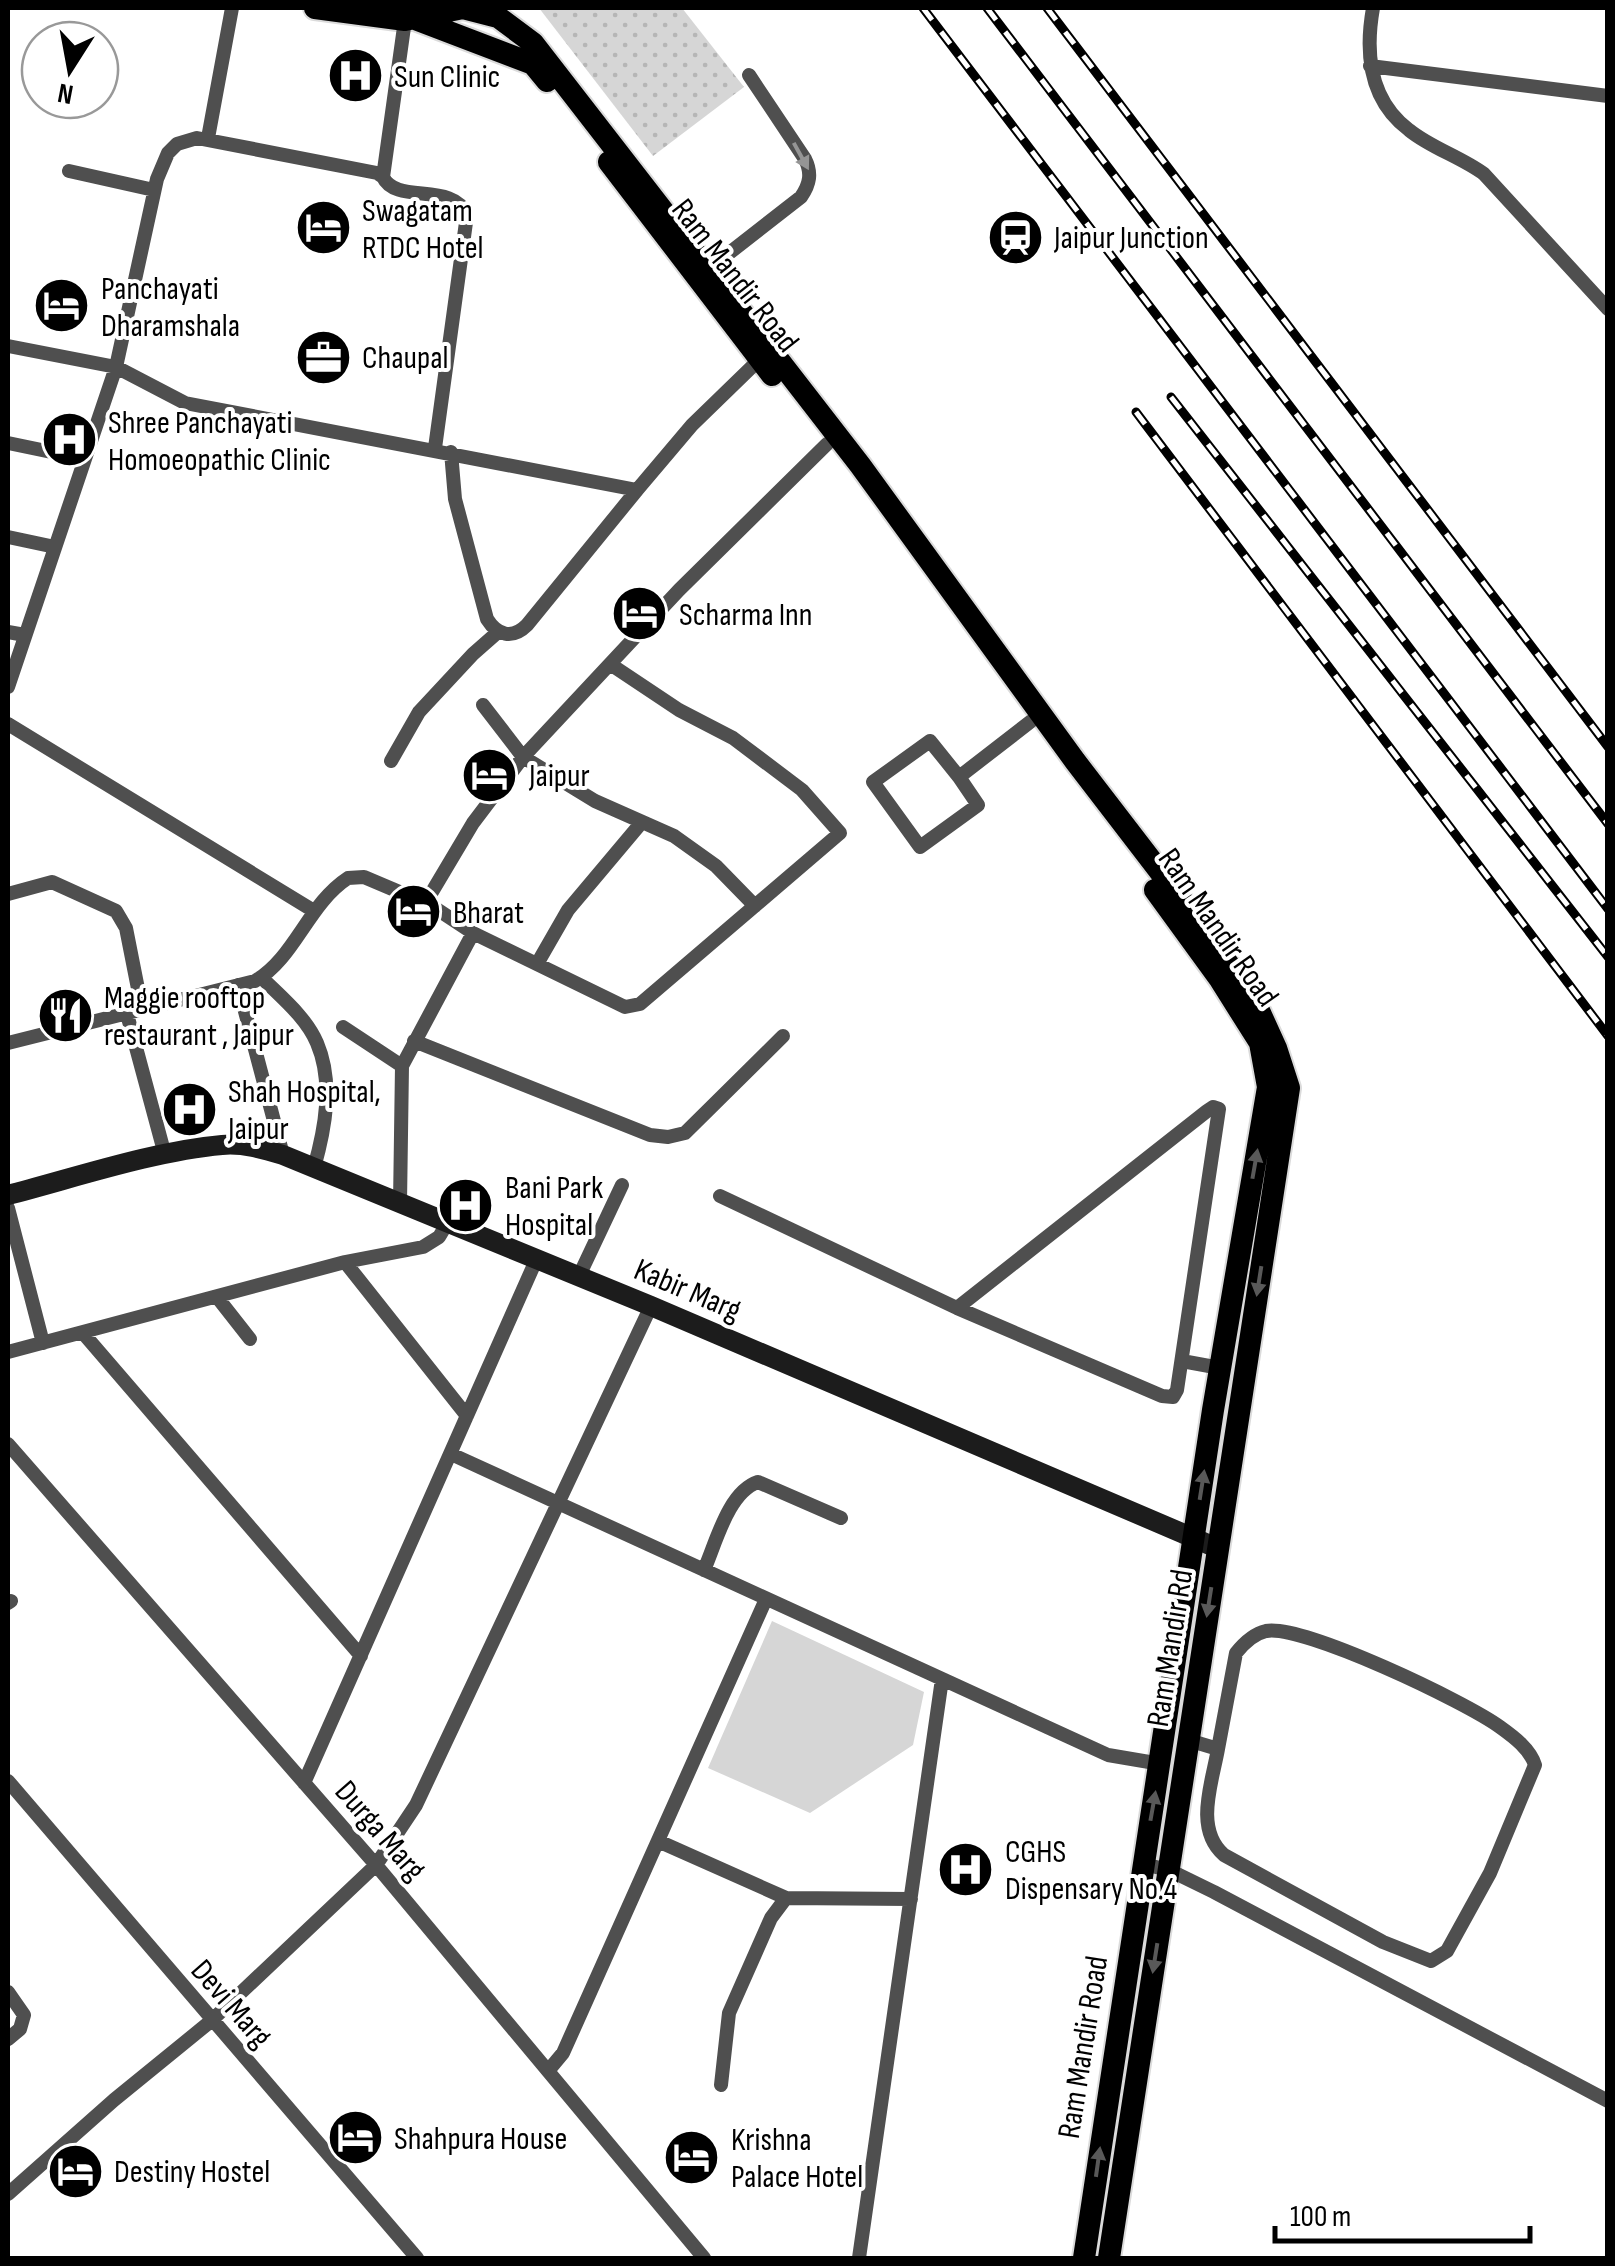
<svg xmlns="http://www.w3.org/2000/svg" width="1615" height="2266" font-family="'Sofia Sans Condensed',sans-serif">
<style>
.grass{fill:#d6d6d6}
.park{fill:url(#park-dots)}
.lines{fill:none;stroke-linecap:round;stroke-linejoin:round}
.primary-casing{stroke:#dbdbdb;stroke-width:26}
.street{stroke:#4f4f4f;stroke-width:14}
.secondary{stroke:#1c1c1c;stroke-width:20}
.primary{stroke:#000;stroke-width:22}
.rail-casing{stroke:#000;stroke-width:9}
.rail{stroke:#fff;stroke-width:5;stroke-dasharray:15;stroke-linecap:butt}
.oneway{fill:#959595}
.oneway2{fill:#595959}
.labels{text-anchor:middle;stroke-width:8;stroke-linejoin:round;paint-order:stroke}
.poi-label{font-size:32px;fill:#000;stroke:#fff;text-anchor:start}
.street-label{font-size:32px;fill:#000;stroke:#fff}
</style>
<defs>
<pattern id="park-dots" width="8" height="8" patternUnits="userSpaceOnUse" patternTransform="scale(2.5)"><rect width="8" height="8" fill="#d6d6d6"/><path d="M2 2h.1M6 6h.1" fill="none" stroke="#b6b6b6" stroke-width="1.8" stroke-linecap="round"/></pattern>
</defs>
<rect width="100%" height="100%" fill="#fff"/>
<path class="grass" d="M772 1621 924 1692 913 1745 810 1813 708 1768Z"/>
<path class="park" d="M539 8H682L744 87 653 156Z"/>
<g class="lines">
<defs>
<path id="primary" d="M315 8 405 20 463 8 498 17 533 43 860 465 1075 761 1204 929 1256 1004 1276 1048 1289 1088 1109 2258
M415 19 533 64 547 81
M609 162 772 375
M1084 2258 1213 1410 1268 1087 1260 1043 1219 978 1155 890"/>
</defs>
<use href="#primary" class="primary-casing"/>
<path class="street" d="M1373 8C1365 53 1369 100 1409 130 1431 148 1461 157 1484 174L1608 309
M405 20 383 177C396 205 453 181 467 215L435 448
M1370 66 1608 96
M208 138 232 8
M69 171 154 190
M710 268 801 197C810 184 812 173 805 159L749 75
M8 346 116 367 185 403 637 490 692 425 760 359
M8 443 85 459
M451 452 455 499 487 619C497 635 512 640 527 625L637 490
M8 537 55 547
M8 632 25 635
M610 664 679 710 733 738 802 790 840 833 640 1004 625 1007 473 933 426 902 473 823 523 757 679 590 827 444
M8 687 116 367 157 179 168 153 177 144 197 138 377 173 383 177
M483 705 523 757 595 801 674 836 716 866 755 906
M8 724 314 911
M391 761 419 712 473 654 498 632
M959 777 930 741 873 782 920 847 978 805 959 777 1030 722
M8 894 52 882 116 911 126 928 142 1009
M537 964 568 910 642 822
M261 977C281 997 306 1017 317 1043 334 1083 325 1129 314 1168
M238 985 283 1155
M127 1014 165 1155
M343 1027 402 1066
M414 1041 650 1135 668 1137 685 1133 783 1036
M8 1043 255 981C295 958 308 904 348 878L364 877 430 905
M720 1196 957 1308 1162 1396 1173 1397 1177 1390 1219 1109 1213 1107 1207 1111 957 1308
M400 1203 402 1066 473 933
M8 1208 43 1343
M345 1262 467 1416
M579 1276 622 1185
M217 1297 250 1339
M83 1333 361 1656
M8 1352 345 1262 423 1247 439 1237 448 1222
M1182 1361 1220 1368
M8 1444 376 1865 704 2258
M451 1454 1108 1755 1161 1764
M704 1570C716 1543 728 1492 758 1482L841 1518
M8 1603 11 1601
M1188 1740 1218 1749C1212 1783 1194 1829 1224 1855L1383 1942 1431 1961 1447 1951 1490 1873 1535 1765C1530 1749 1514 1737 1500 1727 1466 1702 1303 1624 1266 1631 1253 1634 1244 1643 1236 1653L1218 1749
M8 1781 417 2258
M304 1783 537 1258
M658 1841 786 1898
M1143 1864 1169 1870 1214 1892 1608 2101
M8 1992 24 2015 20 2029 8 2039
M548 2071 563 2053 766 1599
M721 2085 729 2013 771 1918 786 1898 911 1899
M8 2194 114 2100 211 2021 376 1865 416 1805 651 1306
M859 2258 942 1679"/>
<path class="secondary" d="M8 1195C74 1178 154 1151 222 1145 243 1143 263 1149 283 1155L651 1306 1217 1548"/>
<use href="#primary" class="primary"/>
<defs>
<path id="rail" d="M923 8 1608 909
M987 8 1608 824
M1047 8 1608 747
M1171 397 1608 957
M1136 412 1608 1036"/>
</defs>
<use href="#rail" class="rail-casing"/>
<use href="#rail" class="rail"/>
</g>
<defs><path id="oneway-solid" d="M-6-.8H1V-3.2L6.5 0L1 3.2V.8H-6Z" transform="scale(2.5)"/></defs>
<use class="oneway" href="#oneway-solid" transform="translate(801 156) rotate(61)"/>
<g class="oneway2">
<use href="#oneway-solid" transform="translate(1255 1164) rotate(-80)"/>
<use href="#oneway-solid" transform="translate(1259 1281) rotate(99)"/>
<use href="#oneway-solid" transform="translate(1202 1485) rotate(-81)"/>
<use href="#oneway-solid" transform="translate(1209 1602) rotate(99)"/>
<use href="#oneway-solid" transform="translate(1153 1806) rotate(-80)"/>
<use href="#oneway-solid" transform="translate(1155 1958) rotate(99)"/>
<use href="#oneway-solid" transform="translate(1098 2162) rotate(-82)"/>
</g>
<defs>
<symbol id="hospital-disc" viewBox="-11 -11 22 22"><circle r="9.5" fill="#000" stroke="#fff"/><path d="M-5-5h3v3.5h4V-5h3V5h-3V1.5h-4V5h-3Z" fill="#fff"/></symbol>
<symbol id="hotel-disc" viewBox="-11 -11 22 22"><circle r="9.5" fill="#000" stroke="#fff"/><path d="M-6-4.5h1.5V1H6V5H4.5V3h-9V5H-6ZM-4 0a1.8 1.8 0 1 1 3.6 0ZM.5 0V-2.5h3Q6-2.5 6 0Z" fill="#fff"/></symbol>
<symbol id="station-disc" viewBox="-11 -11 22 22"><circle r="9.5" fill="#000" stroke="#fff"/><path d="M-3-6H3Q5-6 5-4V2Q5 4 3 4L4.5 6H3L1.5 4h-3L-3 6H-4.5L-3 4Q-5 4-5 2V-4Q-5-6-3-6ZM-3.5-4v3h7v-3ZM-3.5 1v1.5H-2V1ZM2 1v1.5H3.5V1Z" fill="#fff"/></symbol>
<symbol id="office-disc" viewBox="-11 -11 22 22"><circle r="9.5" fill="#000" stroke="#fff"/><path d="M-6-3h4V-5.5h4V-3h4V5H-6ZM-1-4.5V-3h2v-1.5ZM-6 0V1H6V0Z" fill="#fff"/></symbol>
<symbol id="restaurant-disc" viewBox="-11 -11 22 22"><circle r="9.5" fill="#000" stroke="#fff"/><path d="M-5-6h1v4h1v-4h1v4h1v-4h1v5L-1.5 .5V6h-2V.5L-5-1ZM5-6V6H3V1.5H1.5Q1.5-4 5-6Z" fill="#fff"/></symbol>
</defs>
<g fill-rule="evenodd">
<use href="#hospital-disc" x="324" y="44" width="63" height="63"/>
<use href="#hotel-disc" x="292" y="196" width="63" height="63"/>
<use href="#station-disc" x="984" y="206" width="63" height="63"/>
<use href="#hotel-disc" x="30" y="274" width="63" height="63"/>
<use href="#office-disc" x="292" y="326" width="63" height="63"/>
<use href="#hospital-disc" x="38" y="408" width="63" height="63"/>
<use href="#hotel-disc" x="608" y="582" width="63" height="63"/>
<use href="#hotel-disc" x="458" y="744" width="63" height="63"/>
<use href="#hotel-disc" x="382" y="880" width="63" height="63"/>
<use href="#restaurant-disc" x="34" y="984" width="63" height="63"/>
<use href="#hospital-disc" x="158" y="1078" width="63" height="63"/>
<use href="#hospital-disc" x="434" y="1174" width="63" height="63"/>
<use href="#hospital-disc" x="934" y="1838" width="63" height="63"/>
<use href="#hotel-disc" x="324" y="2106" width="63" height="63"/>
<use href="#hotel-disc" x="660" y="2126" width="63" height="63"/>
<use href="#hotel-disc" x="44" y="2140" width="63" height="63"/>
</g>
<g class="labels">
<g class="poi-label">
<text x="394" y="87">Sun Clinic</text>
<text x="362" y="221">Swagatam<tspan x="362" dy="37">RTDC Hotel</tspan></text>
<text x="1054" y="248">Jaipur Junction</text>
<text x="101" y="299">Panchayati<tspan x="101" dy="37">Dharamshala</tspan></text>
<text x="362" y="368">Chaupal</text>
<text x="108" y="433">Shree Panchayati<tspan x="108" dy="37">Homoeopathic Clinic</tspan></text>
<text x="679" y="625">Scharma Inn</text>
<text x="529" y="786">Jaipur</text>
<text x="453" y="923">Bharat</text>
<text x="104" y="1008">Maggie rooftop<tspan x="104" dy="37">restaurant , Jaipur</tspan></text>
<text x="228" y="1102">Shah Hospital,<tspan x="228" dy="37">Jaipur</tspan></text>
<text x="505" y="1198">Bani Park<tspan x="505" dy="37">Hospital</tspan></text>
<text x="1005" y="1862">CGHS<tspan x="1005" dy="37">Dispensary No.4</tspan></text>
<text x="394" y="2149">Shahpura House</text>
<text x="731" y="2150">Krishna<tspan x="731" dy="37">Palace Hotel</tspan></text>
<text x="114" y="2182">Destiny Hostel</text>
</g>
<g class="street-label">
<text transform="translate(736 275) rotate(52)" y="11">Ram Mandir Road</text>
<text transform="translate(1219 927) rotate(55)" y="11">Ram Mandir Road</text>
<text transform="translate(688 1289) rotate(23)" y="11">Kabir Marg</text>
<text transform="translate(1169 1648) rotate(-81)" y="11">Ram Mandir Rd</text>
<text transform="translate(381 1830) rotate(49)" y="11">Durga Marg</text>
<text transform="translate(232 2003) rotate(49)" y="11">Devi Marg</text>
<text transform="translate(1082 2047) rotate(-81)" y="11">Ram Mandir Road</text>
</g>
</g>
<rect width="1615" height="2266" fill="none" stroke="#000000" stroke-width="20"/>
<g transform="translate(70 70) rotate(191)"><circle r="48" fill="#ffffff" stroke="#999999" stroke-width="2.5"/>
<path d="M0-8L18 38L0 25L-18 38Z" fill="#000000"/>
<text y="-15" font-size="28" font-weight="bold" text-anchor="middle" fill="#000000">N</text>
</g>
<path d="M1275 2226v15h255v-15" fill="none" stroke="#000000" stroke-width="5"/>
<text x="1290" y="2226" font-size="30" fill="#000000" stroke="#ffffff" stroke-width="8" paint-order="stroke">100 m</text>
</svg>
